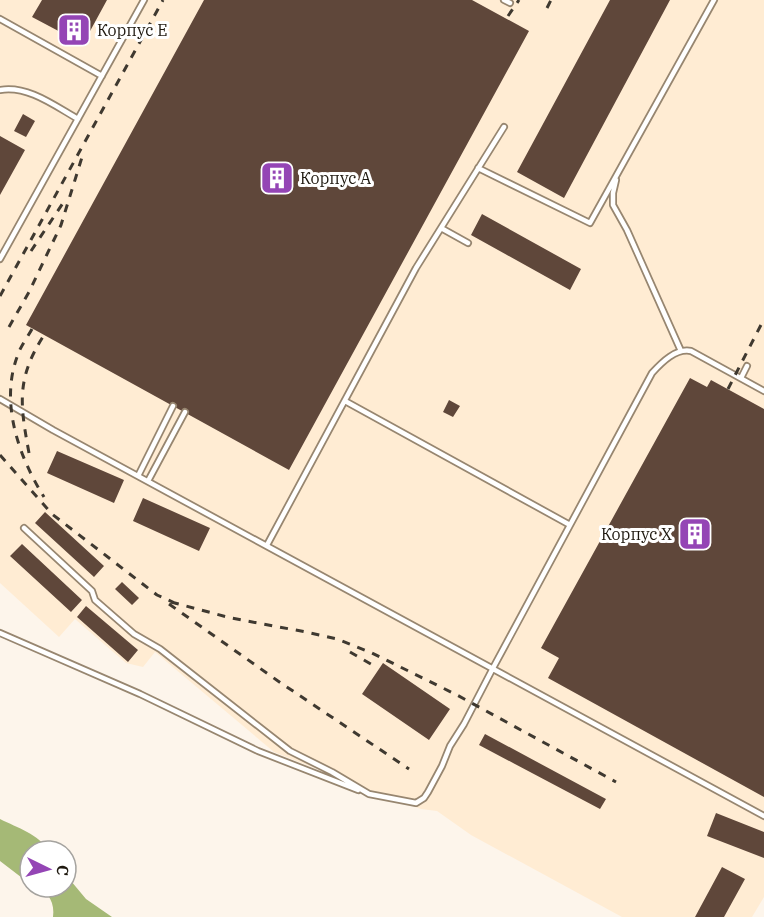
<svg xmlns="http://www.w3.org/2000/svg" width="764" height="917" font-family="'IBM Plex Serif',serif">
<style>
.built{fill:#ffecd3}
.water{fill:#a5b976}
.building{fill:#5f473a}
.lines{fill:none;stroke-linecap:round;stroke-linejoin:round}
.service-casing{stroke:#978670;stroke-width:8}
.service{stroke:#fff;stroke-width:4.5}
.rail{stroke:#3f3930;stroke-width:3;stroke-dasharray:8 8;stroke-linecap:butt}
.labels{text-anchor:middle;stroke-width:6;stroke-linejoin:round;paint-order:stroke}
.poi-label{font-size:16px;fill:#1e180f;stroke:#fff;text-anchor:start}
</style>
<rect width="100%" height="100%" fill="#fdf5eb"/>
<path class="built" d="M0 0H764V897L752 917H622L471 835 437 811 421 809 389 798 274 752 155 652 143 667 126 663 75 619 59 637 0 583Z"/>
<path class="water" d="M0 819C18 828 38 834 49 851H30V884L0 861Z
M66 875 86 899 112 917H53C55 904 49 892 37 887H66Z"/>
<path class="building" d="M42 0H107L83 44 32 17Z
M204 0H472L529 31 289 470 26 325Z
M610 0H670L564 198 517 172Z
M23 114 35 121 26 137 14 131Z
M0 136 25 150 0 195Z
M482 214 581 269 570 290 471 235Z
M690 378 707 387 711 380 764 409V797L548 678 559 658 541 648Z
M449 400 460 406 453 417 443 412Z
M57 451 124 480 114 503 47 473Z
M143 498 210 528 199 551 133 521Z
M45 512 104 566 94 577 35 523Z
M22 544 82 600 71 612 10 556Z
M122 582 139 598 132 605 115 589Z
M86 606 138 650 128 662 77 617Z
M383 663 450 709 429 740 362 694Z
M485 734 606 799 600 809 479 745Z
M716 813 764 832V858L707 836Z
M722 867 745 879 724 917H695Z"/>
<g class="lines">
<defs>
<path id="service" d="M504 0 510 3
M0 19 102 76
M0 90C28 85 55 106 78 119
M478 168 590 223 714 0
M616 180 613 193V205L627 230 681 351
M441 228 468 243
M0 259 144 0
M741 378 747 366
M0 399 53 430 764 816
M345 401 570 525
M138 476 173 406
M148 481 185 412
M24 528 92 591 95 600 134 634 160 649 290 751 332 772 369 794 416 803 424 798 428 792 442 766 450 746 464 724 493 668 652 373C662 362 676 348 691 351L764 391
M267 545 416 268 504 127
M0 633 140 694 258 751 358 790"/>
</defs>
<use href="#service" class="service-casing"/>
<use href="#service" class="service"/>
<path class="rail" d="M547 8 551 0
M508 16 519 0
M31 251 63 203
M0 296 163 0
M9 327 29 292 61 225 83 154
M32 329C27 338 20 347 17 357 0 404 19 457 44 497
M728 389 764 319
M29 453C20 404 16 379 44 335
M0 455 52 514 157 595 177 604
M171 602 231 618 306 632 337 639 372 653 457 695 616 782
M169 604 278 681 409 769
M350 652 376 667"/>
</g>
<defs>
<symbol id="building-square" viewBox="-11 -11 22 22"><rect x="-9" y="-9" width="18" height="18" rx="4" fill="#9445b5" stroke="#fff"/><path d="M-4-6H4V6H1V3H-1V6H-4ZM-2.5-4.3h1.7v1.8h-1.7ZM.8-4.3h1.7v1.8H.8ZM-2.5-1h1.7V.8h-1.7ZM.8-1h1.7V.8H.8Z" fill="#fff"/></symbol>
</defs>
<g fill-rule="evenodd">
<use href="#building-square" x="55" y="11" width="38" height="38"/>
<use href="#building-square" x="258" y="159" width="38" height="38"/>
<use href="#building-square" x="676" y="515" width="38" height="38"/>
</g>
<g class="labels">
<g class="poi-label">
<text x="97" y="36">Корпус Е</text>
<text x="300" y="184">Корпус А</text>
<text x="672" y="540" text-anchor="end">Корпус Х</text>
</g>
</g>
<g transform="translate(48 869) rotate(95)"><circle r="28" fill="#ffffff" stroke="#a5a39f" stroke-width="1.5"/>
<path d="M0-4.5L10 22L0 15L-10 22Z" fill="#9445b5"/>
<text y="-9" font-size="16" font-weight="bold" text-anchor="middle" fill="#1e180f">С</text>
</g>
</svg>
